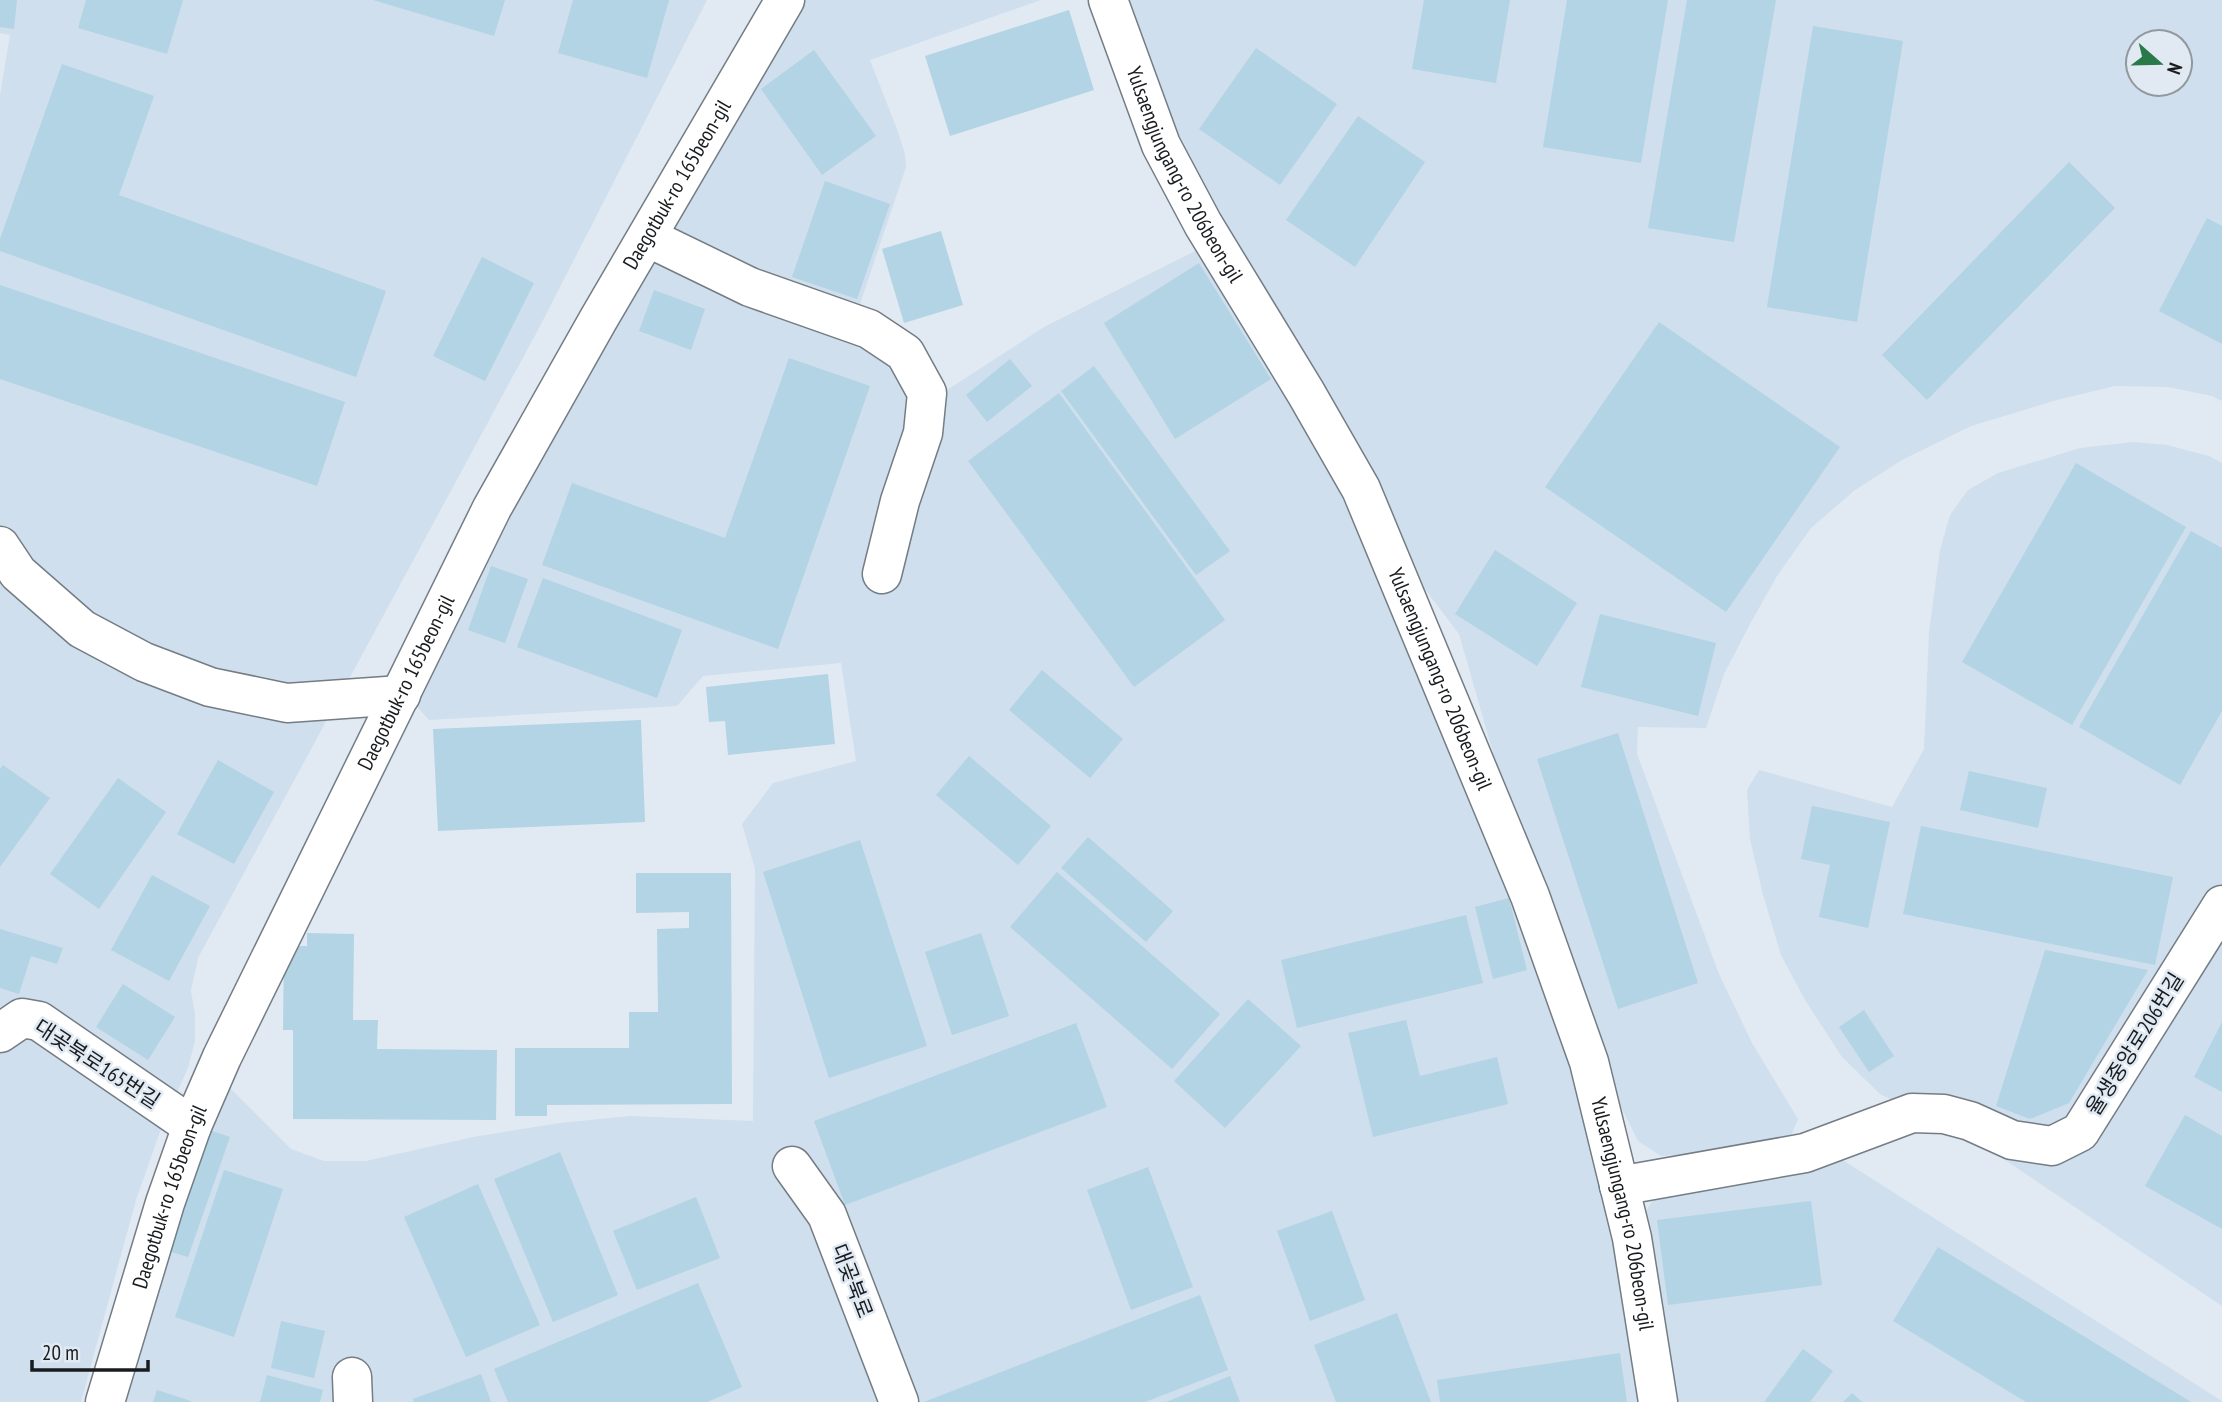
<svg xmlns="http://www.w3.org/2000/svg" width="2222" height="1402" font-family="'PT Sans Narrow','Noto Sans KR',sans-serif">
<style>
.built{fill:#cfdfed;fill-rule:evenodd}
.building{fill:#b2d4e4}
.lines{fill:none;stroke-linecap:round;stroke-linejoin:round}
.minor-casing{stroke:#747c84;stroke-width:41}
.minor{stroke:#fff;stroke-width:38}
.labels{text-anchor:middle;stroke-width:5;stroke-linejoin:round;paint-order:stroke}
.street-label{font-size:21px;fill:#191c1f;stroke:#e1eaf3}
</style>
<rect width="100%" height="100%" fill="#e1eaf3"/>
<path class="built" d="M0 0H707L539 328 198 958 191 991 195 1014V1041L188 1068 162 1126 136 1200 81 1402H0V95L10 35 0 33Z
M796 0H1041L870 60 898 132 905 154 906 167 857 313 944 392 1044 327 1199 249 1320 450 1344 502 1514 898 1571 1069 1620 1257 1643 1402H116L224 1082 291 1149 324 1161H366L473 1137 560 1123 630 1116 753 1121 755 869 742 824 773 783 856 761 841 663 703 676 677 706 429 720 413 702 485 550Z
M1123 0H2222V401L2212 396 2168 387 2115 386 2057 400 1971 426 1902 460 1855 490 1811 528 1777 576 1750 624 1724 674 1706 728 1638 727 1637 754 1719 974 1752 1043 1798 1119 1791 1136 1697 1154 1661 1156 1638 1141 1608 1081 1504 791 1459 634 1424 588 1180 155ZM2138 42H2180V84H2138Z
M2133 442 2167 445 2209 456 2222 463V1306L1984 1146 1880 1094 1842 1057 1805 1000 1781 955 1763 895 1750 839 1747 790 1759 770 1892 807 1924 749 1929 632 1940 550 1950 515 1968 490 1998 473 2080 448Z
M1841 1159 2222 1401V1402H1673L1645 1212 1655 1197Z"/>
<path class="building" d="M0 0H17L14 29 0 27Z
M86 0H183L167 54 78 28Z
M373 0H505L494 36Z
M573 0H669L647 78 558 53Z
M1424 0H1510L1496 83 1412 69Z
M1567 0H1668L1641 163 1543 147Z
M1687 0H1776L1734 242 1648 228Z
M1069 10 1094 90 950 136 925 56Z
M1813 26 1903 41 1857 322 1767 307Z
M1256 48 1337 104 1280 185 1199 129Z
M814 50 876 136 822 175 761 89Z
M62 64 154 96 119 195 386 291 356 377 0 251V239Z
M1358 116 1425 162 1355 267 1286 220Z
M2069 162 2115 208 1927 400 1882 355Z
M825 181 890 204 857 299 792 277Z
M2207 218 2222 226V344L2159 311Z
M941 231 963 305 904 323 882 249Z
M482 257 534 283 485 381 433 356Z
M1199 263 1271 379 1175 439 1104 323Z
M0 285 345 402 317 486 0 379Z
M654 290 705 309 691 350 639 331Z
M1659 322 1840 447 1726 612 1545 487Z
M789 358 870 386 778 649 542 565 572 483 725 538Z
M1010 359 1032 386 987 422 966 395Z
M1094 366 1230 551 1196 575 1061 391Z
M1059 393 1225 620 1134 687 968 461Z
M2076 463 2186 527 2072 725 1962 662Z
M2191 531 2222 548V711L2180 785 2079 727Z
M1495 550 1577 603 1537 666 1455 614Z
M491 566 528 579 505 643 468 630Z
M543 578 682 630 657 698 517 647Z
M1600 614 1716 643 1698 716 1581 687Z
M1042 670 1123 739 1090 778 1009 710Z
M828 674 835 744 728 755 725 721 709 722 706 687Z
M641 720 645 822 438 831 433 729Z
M1618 733 1698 983 1618 1009 1537 759Z
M969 756 1051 826 1018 865 936 795Z
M218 760 274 792 234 864 177 834Z
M3 765 50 798 0 867V769Z
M1969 771 2047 788 2038 828 1960 810Z
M118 778 166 812 99 909 50 874Z
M1812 806 1890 822 1868 928 1819 917 1830 865 1801 859Z
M1921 826 2173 877 2155 965 1903 914Z
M1088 837 1173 911 1146 942 1061 868Z
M860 840 927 1046 829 1078 763 872Z
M1057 872 1220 1014 1172 1069 1010 927Z
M636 873H731L732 1104 547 1105V1116H515V1048H629V1012H658L657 929 689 928V912L636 913Z
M152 875 210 906 169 981 111 950Z
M1509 898 1527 970 1493 979 1475 907Z
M1466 915 1483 983 1297 1028 1281 960Z
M0 929 63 948 57 964 31 956 19 994 0 988Z
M307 933 354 934 353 1020H378L377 1049 497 1050 496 1120 293 1119V1030H283L284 946H307Z
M981 933 1009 1016 952 1035 925 952Z
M2045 950 2148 970 2069 1103 2030 1119 1996 1106Z
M123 984 175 1017 148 1060 96 1027Z
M1248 999 1301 1046 1225 1128 1174 1081Z
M1864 1010 1894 1056 1869 1072 1839 1027Z
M1406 1020 1420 1076 1497 1057 1508 1104 1373 1137 1348 1033Z
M2222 1022V1092L2194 1077Z
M1076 1023 1107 1107 845 1205 814 1121Z
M2185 1115 2222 1136V1229L2145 1186Z
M206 1129 230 1137 188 1257 165 1250Z
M560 1152 618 1295 553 1322 494 1179Z
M1148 1167 1193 1287 1131 1310 1087 1190Z
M224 1170 283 1189 234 1337 175 1317Z
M478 1184 540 1325 466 1357 404 1217Z
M696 1197 720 1258 637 1290 613 1231Z
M1811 1201 1822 1285 1668 1305 1657 1220Z
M1332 1211 1365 1300 1310 1321 1277 1231Z
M1938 1247 2191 1402H2026L1893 1321Z
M698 1283 742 1387 707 1402H508L494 1369Z
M1200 1295 1228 1370 1145 1402H924Z
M1397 1313 1431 1402H1336L1314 1345Z
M281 1321 325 1331 314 1378 271 1368Z
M1803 1349 1833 1371 1810 1402H1764Z
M1620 1353 1627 1402H1440L1437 1380Z
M481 1374 491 1402H414L413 1399Z
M267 1375 323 1390 320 1402H260Z
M1230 1376 1240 1402H1166Z
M157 1390 191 1401V1402H153Z
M1852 1393 1862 1402H1843Z"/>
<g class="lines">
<defs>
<g id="minor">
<path id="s1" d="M1108 0 1161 145 1203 224 1306 393 1361 489 1530 896 1589 1062 1632 1238 1658 1402"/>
<path d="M647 237 750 287 869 329 905 353 927 393 923 433 900 501 882 574"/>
<path d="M0 546 18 573 82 629 144 662 210 687 287 703 401 695"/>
<path d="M0 1033 22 1018 39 1021 192 1126"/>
<path d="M792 1166 827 1215 899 1402"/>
<path d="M1619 1186 1805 1153 1912 1113 1944 1114 1970 1121 2012 1140 2052 1146 2080 1132 2222 905"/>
<path d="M352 1377 353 1402"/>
<path id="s2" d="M105 1402 165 1203 192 1126 222 1057 492 508 598 320 785 0"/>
</g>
</defs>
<use href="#minor" class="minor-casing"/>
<use href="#minor" class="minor"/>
</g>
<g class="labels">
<g class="street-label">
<text dy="7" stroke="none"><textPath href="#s1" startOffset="191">Yulsaengjungang-ro 206beon-gil</textPath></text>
<text dy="7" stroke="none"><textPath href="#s2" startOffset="1349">Daegotbuk-ro 165beon-gil</textPath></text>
<text dy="7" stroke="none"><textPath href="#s1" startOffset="758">Yulsaengjungang-ro 206beon-gil</textPath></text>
<text dy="7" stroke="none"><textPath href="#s2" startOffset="782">Daegotbuk-ro 165beon-gil</textPath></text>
<text transform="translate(2135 1044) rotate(-58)" y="7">율생중앙로206번길</text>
<text transform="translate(97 1064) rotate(33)" y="7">대곶북로165번길</text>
<text dy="7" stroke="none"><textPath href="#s2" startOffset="215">Daegotbuk-ro 165beon-gil</textPath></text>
<text dy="7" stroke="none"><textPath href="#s1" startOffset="1325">Yulsaengjungang-ro 206beon-gil</textPath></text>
<text transform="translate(852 1281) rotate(69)" y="7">대곶북로</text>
</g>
</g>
<g transform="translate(2159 63) rotate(110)"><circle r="33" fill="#e1eaf3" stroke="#91989e" stroke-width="2"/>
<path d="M0-5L12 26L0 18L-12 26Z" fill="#297949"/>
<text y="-10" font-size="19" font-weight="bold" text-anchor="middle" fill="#191c1f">N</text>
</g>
<path d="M32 1360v10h116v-10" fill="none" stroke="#191c1f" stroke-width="3.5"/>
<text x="42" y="1360" font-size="21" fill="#191c1f" stroke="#e1eaf3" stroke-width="5" paint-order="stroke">20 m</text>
</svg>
